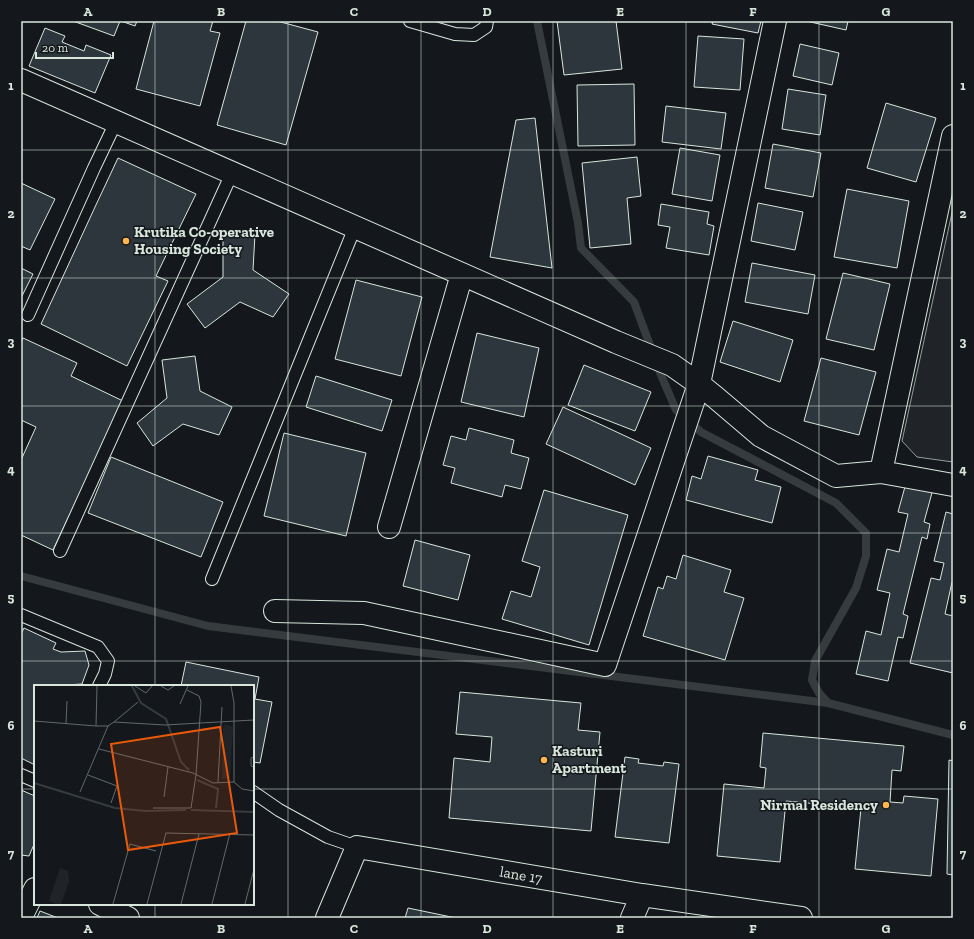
<svg xmlns="http://www.w3.org/2000/svg" width="974" height="939" font-family="'Zilla Slab',serif">
<style>
.green{fill:#202428;stroke:#939e99}
.lines{fill:none;stroke-linecap:round;stroke-linejoin:round}
.stream{stroke:#363b3e;stroke-width:8}
.building{fill:#2c363c;stroke:#d8e6dc}
.lane-casing{stroke:#d8e6dc;stroke-width:14}
.street-casing{stroke:#d8e6dc;stroke-width:24}
.lane{stroke:#14181c;stroke-width:12}
.street{stroke:#14181c;stroke-width:22}
.grid{fill:none;stroke:#d8e6dc;stroke-width:1;stroke-opacity:0.55}
.poi-dot{fill:#ffb74d;stroke:#14181c;stroke-width:1.5}
.labels{text-anchor:middle;stroke-width:3;stroke-linejoin:round;paint-order:stroke}
.poi-label{font-size:15px;font-weight:bold;fill:#d8e6dc;stroke:#14181c;text-anchor:start}
.street-label{font-size:15px;fill:#d8e6dc;stroke:#14181c}
.inset-river{fill:none;stroke:#363b3e;stroke-width:2}
.inset-road{fill:none;stroke:#626a69;stroke-width:1}
.view{fill:#e8590c;fill-opacity:0.15;stroke:#e8590c;stroke-width:2}
.inset-edge{fill:none;stroke:#d8e6dc;stroke-width:2}
.neatline{fill:none;stroke:#d8e6dc;stroke-width:1.5}
.grid-label{font-size:13px;text-anchor:middle;font-weight:bold;fill:#d8e6dc}
</style>
<rect width="100%" height="100%" fill="#14181c"/>
<path class="green" d="M953 208V462L917 457 902 441Z"/>
<g class="lines">
<path class="stream" d="M537 21 578 223 581 248 634 302 661 375 676 410 701 432 836 503 866 533V556L856 588 815 661 812 680 819 693 828 703
M21 576 208 626 828 703 953 735"/>
</g>
<path class="building" d="M73 21H120L114 36Z
M121 21H137L135 26Z
M154 21H213L210 31 220 33 200 106 136 89Z
M246 21H277L318 32 286 145 217 125Z
M557 21H616L622 69 564 75Z
M713 21H761L758 33 712 24Z
M806 21H848L846 30Z
M45 28 65 36 62 42 84 51 86 45 111 55 95 93 29 66Z
M698 36 744 39 740 90 694 87Z
M800 44 839 53 832 85 793 76Z
M634 84 635 145 578 146 577 85Z
M788 89 826 95 820 135 782 129Z
M886 103 936 118 916 182 867 168Z
M666 106 726 113 721 149 662 142Z
M535 118 552 268 490 257 516 120Z
M773 144 821 153 813 197 765 188Z
M680 148 720 155 712 201 672 194Z
M637 157 641 196 627 198 631 244 590 248 582 163Z
M118 158 196 194 156 276 168 281 127 366 41 324 95 207Z
M21 183 55 199 30 250 21 246Z
M847 189 909 201 897 268 834 257Z
M758 203 803 212 795 250 751 241Z
M661 204 709 212 707 224 714 226 709 255 666 248 670 227 658 225Z
M255 234 253 270 289 294 273 317 240 302 205 328 187 304 223 277V236Z
M752 263 815 275 808 314 745 302Z
M21 268 33 274 21 298Z
M843 273 890 284 874 350 826 339Z
M356 280 422 297 401 376 335 359Z
M733 321 793 340 780 382 720 362Z
M477 333 539 348 524 417 461 402Z
M23 338 77 363 71 376 123 401 53 550 21 535V460L36 427 21 420V342Z
M195 356 200 391 232 407 219 435 183 424 153 446 137 423 167 398 162 360Z
M821 358 876 372 859 435 804 421Z
M584 365 651 392 635 431 568 405Z
M316 376 392 400 382 431 306 407Z
M563 407 651 448 635 485 546 444Z
M469 428 514 440 511 453 529 458 521 489 505 485 502 497 451 483 455 468 443 465 451 436 466 440Z
M284 433 366 453 346 536 264 516Z
M708 456 758 470 755 480 781 487 772 523 686 500 692 476 701 479Z
M111 457 223 502 201 557 88 513Z
M906 483 933 489 924 522 930 524 927 539 922 537 903 614 908 616 903 638 898 637 888 681 856 674 866 631 881 635 890 593 877 590 887 549 899 552 908 514 898 512Z
M544 490 628 515 589 645 502 619 511 591 531 597 540 567 522 561Z
M946 512 953 514V582H952L945 614 953 616V673L910 663 931 578 940 580 944 563 934 561Z
M415 540 470 555 458 600 403 586Z
M683 555 731 570 724 592 744 598 725 660 643 636 658 587 663 589 667 576 676 579Z
M24 628 56 643 53 649 61 652 85 651 89 665 82 684 66 685 65 686H35V765L21 758V634Z
M186 662 259 677 255 699 272 702 260 763 253 762V686H181Z
M460 692 581 703 578 730 600 732 591 831 449 818 454 758 490 762 492 737 456 734Z
M763 733 904 746 901 771 892 770 890 802 903 803 904 796 938 799 931 876 855 869 861 808 786 801 780 862 717 856 724 784 764 788 766 768 760 767Z
M625 757 639 759 638 763 663 766 664 762 679 764 669 843 615 837Z
M949 760 953 761V875L947 874Z
M21 790 35 796V842L29 856 21 855Z
M408 908 456 918H405Z
M40 911 58 918H37Z"/>
<g class="lines">
<defs>
<path id="lane" d="M410 21 455 34 474 35 486 27 487 21
M28 315 94 168 116 122
M60 551 232 173
M212 579 355 227
M21 615 98 647 108 661 105 674 99 686
M21 775 35 781
M253 792 279 810 328 837 357 847"/>
<path id="street" d="M21 80 616 342 672 365 699 384 715 397 761 436 836 476 881 472 953 485
M881 472 953 136
M389 527 462 274
M275 611 364 613 605 665 699 384 775 21
M100 904 128 918
M21 917 35 889
M327 918 357 847 642 895 801 918
M632 918 642 895"/>
</defs>
<use href="#lane" class="lane-casing"/>
<use href="#street" class="street-casing"/>
<use href="#lane" class="lane"/>
<use href="#street" class="street"/>
</g>
<path class="grid" d="M155 21V686M288 21V918M421 21V918M553 21V918M686 21V918M819 21V918M21 150H953M21 278H953M21 406H953M21 533H953M21 661H953M21 789H35M253 789H953M155 904V918"/>
<g class="poi-dot">
<circle cx="126" cy="241" r="4"/>
<circle cx="544" cy="760" r="4"/>
<circle cx="886" cy="805" r="4"/>
</g>
<g class="labels">
<g class="poi-label">
<text x="134" y="237">Krutika Co-operative<tspan x="134" dy="17">Housing Society</tspan></text>
<text x="552" y="756">Kasturi<tspan x="552" dy="17">Apartment</tspan></text>
<text x="878" y="810" text-anchor="end">Nirmal Residency</text>
</g>
<g class="street-label">
<text transform="translate(521 875) rotate(10)" y="5">lane 17</text>
</g>
</g>
<g transform="translate(34 685)">
<rect width="220" height="220" fill="#14181c"/>
<path d="M192 39 199 42 196 93 188 94 189 42ZM26 183 34 186 35 197 27 219H22L15 216Z" fill="#202428"/>
<path class="inset-river" d="M98 1 107 18 132 34 147 77 155 85M163 95 184 104 182 123M0 98 81 123 111 126 152 125M157 125 220 127"/>
<path class="inset-road" d="M63 1 62 41H74L80 37 131 40 220 35M101 1 112 8 118 1M127 1 134 5 140 1M197 1 200 18V97M146 19 154 1M0 36 62 41M80 37 104 17M32 39 33 16M65 64 159 88 179 98 200 97 208 104 220 106M220 72 217 73V81L220 82M54 90 83 101 77 118M184 97 188 22M46 107 74 41M130 112 134 82M119 123H157L162 90 167 17 165 11 153 5M79 219 96 159 122 166M113 219 132 148 220 150M147 219 165 149M178 219 196 148M211 219 220 184"/>
<path class="view" d="M186 42 203 148 94 165 77 59Z"/>
<rect width="220" height="220" class="inset-edge"/>
</g>
<rect width="974" height="939" fill="none" stroke="#14181c" stroke-width="44"/>
<path d="M36 52v6h77v-6" fill="none" stroke="#d8e6dc" stroke-width="2"/>
<text x="42" y="52" font-size="12" fill="#d8e6dc" stroke="#14181c" stroke-width="3" paint-order="stroke">20 m</text>
<rect x="22" y="22" width="930" height="895" class="neatline"/>
<g class="grid-label">
<text x="88" y="16">A</text>
<text x="221" y="16">B</text>
<text x="354" y="16">C</text>
<text x="487" y="16">D</text>
<text x="620" y="16">E</text>
<text x="753" y="16">F</text>
<text x="886" y="16">G</text>
<text x="11" y="90">1</text>
<text x="963" y="90">1</text>
<text x="11" y="218">2</text>
<text x="963" y="218">2</text>
<text x="11" y="346">3</text>
<text x="963" y="346">3</text>
<text x="11" y="474">4</text>
<text x="963" y="474">4</text>
<text x="11" y="602">5</text>
<text x="963" y="602">5</text>
<text x="11" y="730">6</text>
<text x="963" y="730">6</text>
<text x="11" y="858">7</text>
<text x="963" y="858">7</text>
<text x="88" y="933">A</text>
<text x="221" y="933">B</text>
<text x="354" y="933">C</text>
<text x="487" y="933">D</text>
<text x="620" y="933">E</text>
<text x="753" y="933">F</text>
<text x="886" y="933">G</text>
</g>
</svg>
